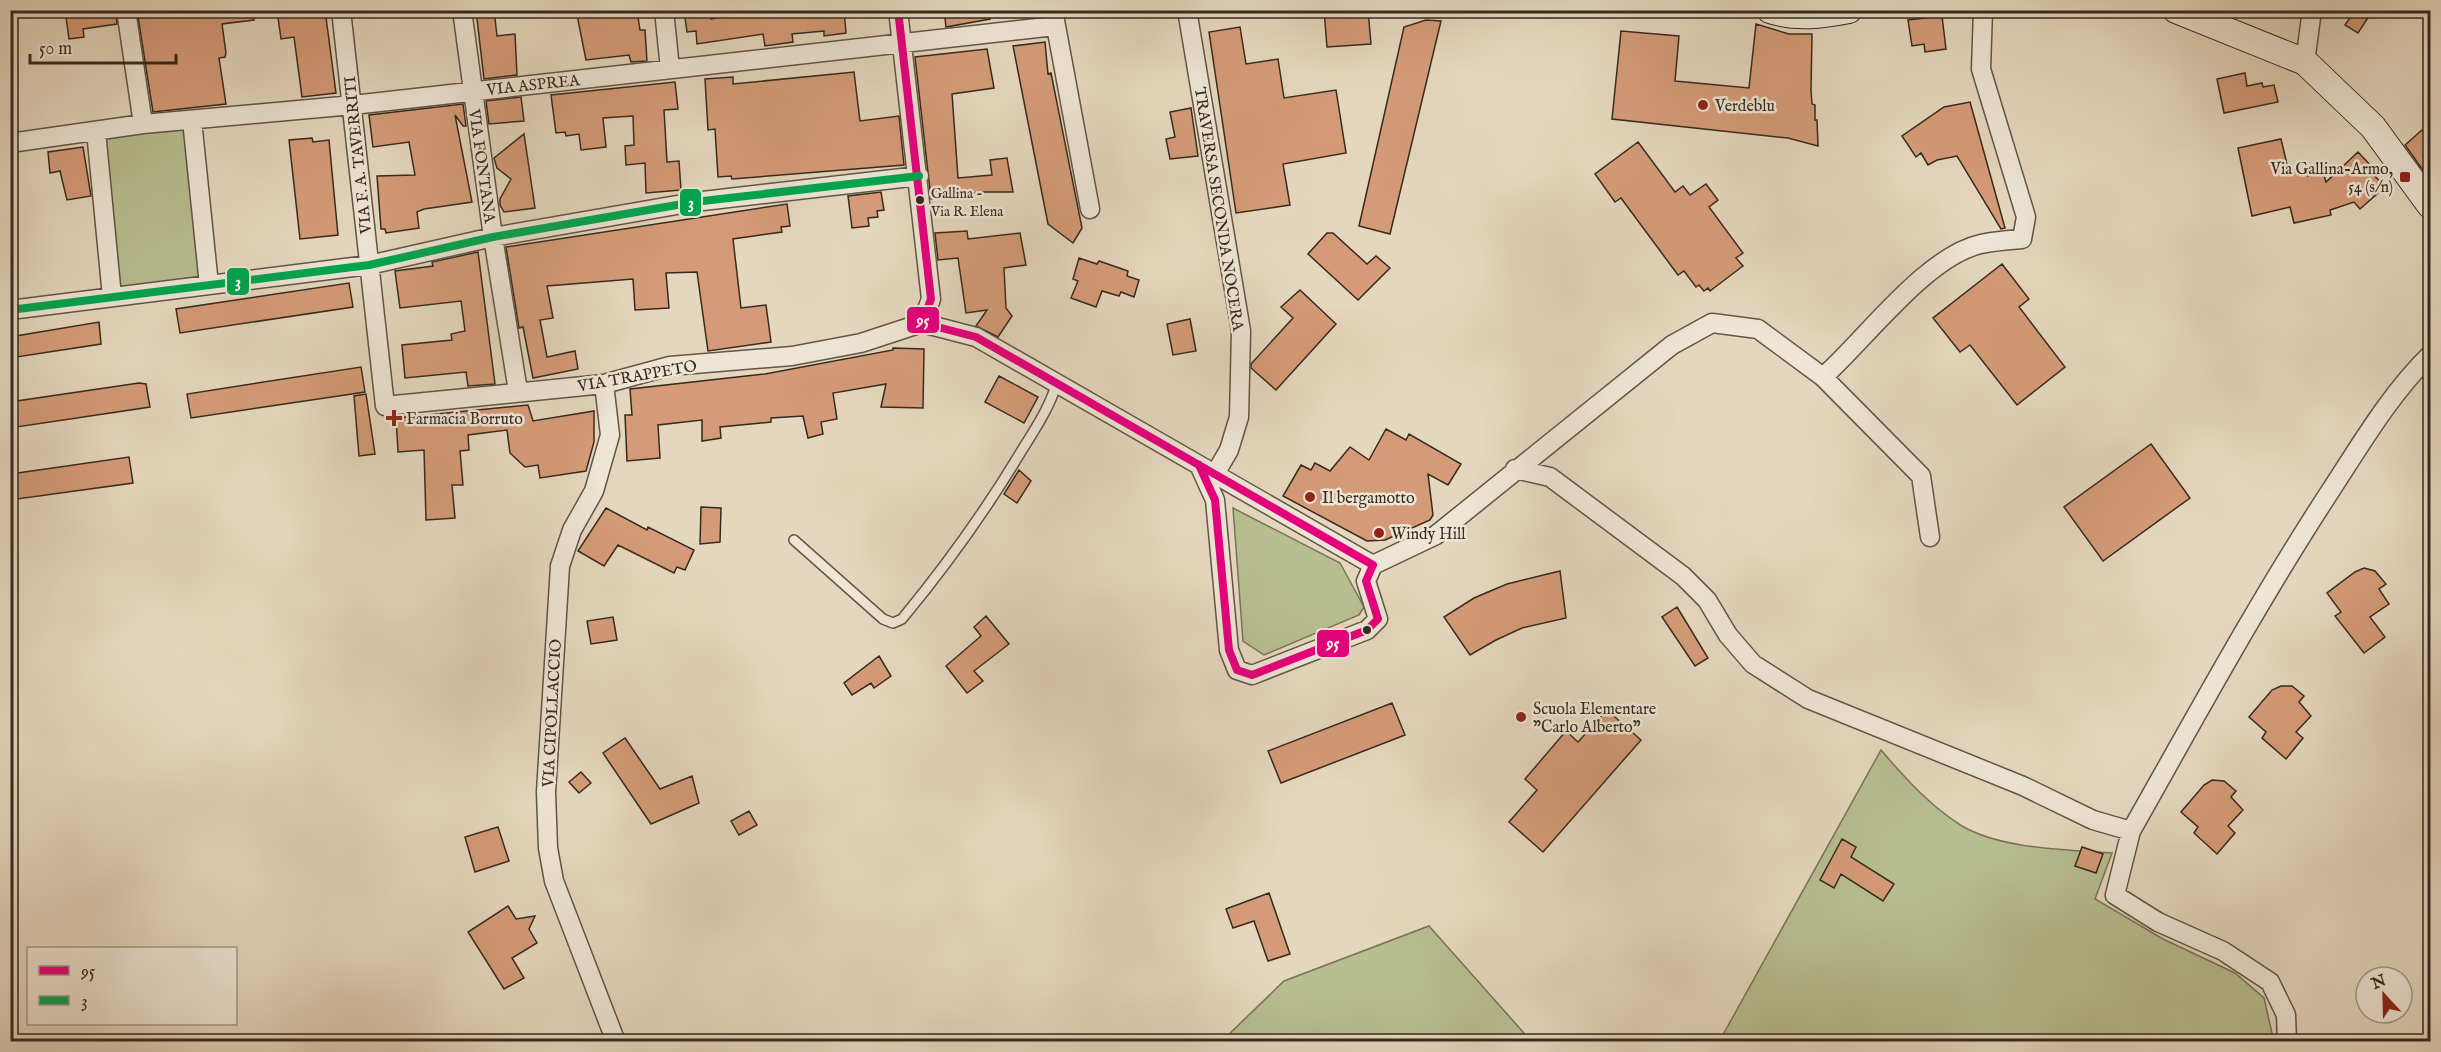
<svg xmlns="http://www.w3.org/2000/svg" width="2441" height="1052" font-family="'IM FELL English',serif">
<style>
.green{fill:#b7be90;stroke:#767457;stroke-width:1.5}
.building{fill:#d59b78;stroke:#362a1e;stroke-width:1.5}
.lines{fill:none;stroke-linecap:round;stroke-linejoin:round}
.lane-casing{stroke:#625546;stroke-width:12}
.street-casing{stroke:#625546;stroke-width:21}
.secondary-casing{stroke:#362a1e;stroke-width:28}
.lane{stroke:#eee5d5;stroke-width:9}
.street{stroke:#eee5d5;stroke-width:18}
.secondary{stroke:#eee5d5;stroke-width:26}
.bus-1-casing{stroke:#eee5d5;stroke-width:12}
.bus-2-casing{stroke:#eee5d5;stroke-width:12}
.bus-1{stroke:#e5007d;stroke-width:8}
.bus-2{stroke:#00a651;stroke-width:8}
.poi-dot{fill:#8f2418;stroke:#eee5d5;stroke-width:2}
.bus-dot{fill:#362a1e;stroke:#eee5d5;stroke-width:2}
.labels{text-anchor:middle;stroke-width:5;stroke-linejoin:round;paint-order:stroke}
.bus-label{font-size:14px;fill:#362a1e;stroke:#eee5d5;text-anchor:start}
.street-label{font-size:16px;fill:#362a1e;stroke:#eee5d5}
.poi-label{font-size:16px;fill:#362a1e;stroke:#eee5d5;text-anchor:start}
.line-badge{stroke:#eee5d5;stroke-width:2}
.badge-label{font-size:16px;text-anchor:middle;font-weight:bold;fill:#fff}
</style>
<rect width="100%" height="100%" fill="#e5d7be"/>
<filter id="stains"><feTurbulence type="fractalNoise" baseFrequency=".00333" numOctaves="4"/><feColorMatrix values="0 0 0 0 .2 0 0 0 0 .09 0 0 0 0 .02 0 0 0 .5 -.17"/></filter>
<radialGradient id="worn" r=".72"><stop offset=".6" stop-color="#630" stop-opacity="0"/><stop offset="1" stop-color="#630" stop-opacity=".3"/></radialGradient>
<path class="green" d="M186 127 201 281 117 292 101 136Z
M1233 508 1340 563 1364 607 1359 615 1264 655 1243 641Z
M1881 750C1905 778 1930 806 1962 826 2001 849 2067 850 2112 853L2095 899 2163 939 2235 973 2264 998 2274 1042H1719Z
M1429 926 1531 1041H1222L1284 981Z"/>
<path class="building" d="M72 10H115L117 24 83 29 84 37 69 39 66 17 73 16Z
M137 10H253L254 20 222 24 226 53 225 57 219 58 226 104 153 112Z
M277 10H325L336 93 302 97 294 37 281 39Z
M476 10H494L497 36 515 34 517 75 484 79Z
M576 10H637L640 30H645L647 61 631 62 629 55 586 60Z
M684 10H709L711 19 764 10H844L846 33 824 36V31L792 34 793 42 765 46 763 34 697 44 696 31 687 32Z
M944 10H990V19L946 27Z
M1324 10H1368L1371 44 1327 47Z
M2355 10H2373L2358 33 2345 25Z
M1942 16 1946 49 1925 52 1924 44 1912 46 1908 20Z
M1426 20 1441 21 1390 234 1359 226 1404 27Z
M1756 24 1789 34H1812L1811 90 1812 104 1815 105V120H1817L1818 146 1788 138 1612 119 1621 31 1679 36 1675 81 1749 88Z
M1240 27 1246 64 1278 59 1284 98 1336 90 1346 153 1283 164 1290 205 1236 213 1209 32Z
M1045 42 1048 74 1051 73 1082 228 1073 243 1048 224 1013 46Z
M987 49 994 88 952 94 958 178 992 175 990 160 1007 158 1013 192H982L931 199 915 57Z
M854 72 860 121 899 116 904 165 732 179 731 176 718 177 715 129 708 130 705 79 733 77V84Z
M2245 73 2247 86 2262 83 2263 87 2274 85 2278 102 2224 113 2217 79Z
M675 82 678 109 664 110 667 162 679 161 681 190 646 193 645 163 626 165 625 146 634 145 633 116 603 118 606 147 581 150 579 134 566 136 565 132 556 133 551 95Z
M521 97 524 121 489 124 486 101Z
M1970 102 2005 228 2001 229 1957 156 1937 160 1928 165 1921 153 1916 157 1902 136 1944 107Z
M463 104 466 126H463L455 115 472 202 424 209 417 212 419 228 386 233 385 229H381L377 176 415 175 409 142 373 147 369 115Z
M1191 108 1198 156 1170 159 1166 139 1175 137 1170 112Z
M2422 130 2430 137V180L2405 145Z
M524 134 535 208 504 212 500 205V199L511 179 497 168 494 158Z
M312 138 313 142 329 140 338 235 300 239 289 140Z
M2281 139 2289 173 2307 170 2308 176 2323 172 2326 182 2358 152 2376 171 2373 174 2385 187 2360 209 2354 202 2330 210 2331 215 2294 223 2290 207 2252 216 2238 148Z
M1638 142 1675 192 1683 186 1690 195 1706 184 1718 200 1709 207 1743 253 1736 258 1743 266 1710 291 1708 288 1704 291 1699 285 1696 287 1684 271 1678 275 1621 198 1615 202 1595 174Z
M83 147 91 196 67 200 60 171 50 173 48 152Z
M881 192 884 210 877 211 878 217 868 218 869 226 852 228 848 196Z
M787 204 790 226 781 227 782 232 733 239 741 308 766 305 771 342 708 351 697 272 666 273 669 308 635 310 633 279 547 286 553 318 540 320 547 357 575 351 578 369 533 378 523 327 519 328 506 247Z
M967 231 968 239 1020 233 1026 265 1004 268 1006 308 1012 316 998 337 976 326 987 310 966 313 958 258 938 260 935 233Z
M1327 233H1333L1367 264 1376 256 1390 268 1358 300 1308 254Z
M478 252 495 384 468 386 466 372 405 378 402 345 452 340 451 334 465 331 461 301 400 308 395 271 433 266 432 262Z
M1079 258 1097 264 1099 261 1128 271 1127 276 1139 280 1134 297 1121 292 1119 296 1102 291 1096 307 1071 298 1078 281 1073 279Z
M2002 264 2029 299 2019 307 2065 367 2017 405 1970 345 1960 352 1933 318Z
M349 283 353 307 180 333 176 309Z
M1300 290 1336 324 1276 390 1251 368V364L1293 318 1281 307Z
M1190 319 1196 351 1173 355 1167 324Z
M99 322 101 344 10 358V337Z
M893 348 924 349 923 408 881 407 886 384 833 393 837 419 821 422 823 434 808 438 803 416 771 418V422L720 427 721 438 702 441V420L658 425 660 458 627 461 625 415H632L630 389 765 374 893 350Z
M361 367 365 392 191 418 187 394Z
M999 376 1038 397 1024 423 985 402Z
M139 383 146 384 150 407 10 428V402Z
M366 394 375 454 359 456 354 396Z
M528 405 533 421 594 411V442L586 471 540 478 538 465 525 467 510 453 507 430 468 435 469 450 460 451 463 485H452L455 518 426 520 424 450 398 452 396 418Z
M1386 429 1406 440 1409 434 1461 464 1448 485 1428 474 1433 515 1430 520 1385 540 1367 541 1283 496 1301 465 1311 470 1315 463 1330 471 1350 447 1369 460Z
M2151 444 2190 498 2103 561 2064 507Z
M129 457 133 483 10 500 11 474Z
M1019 470 1031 481 1017 503 1004 494Z
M701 507 721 508 720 542 700 544Z
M606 508 647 530 648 527 694 550 685 570 677 567 674 573 618 545 604 566 578 551Z
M2364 568 2375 571 2386 584 2379 589 2389 604 2370 617 2385 637 2364 653 2335 616 2341 612 2327 593 2355 572Z
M1560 571 1566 618 1522 628 1496 640 1470 655 1444 617 1474 598 1507 584Z
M1677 607 1708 658 1695 666 1662 617Z
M986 616 1009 644 974 671 983 681 967 693 946 666 981 636 974 627Z
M613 617 617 640 591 644 587 621Z
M879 656 891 676 874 688 871 683 852 695 844 683Z
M2281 686H2292L2304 696 2299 702 2311 716 2296 732 2303 738 2286 759 2262 738 2266 732 2249 717 2272 690Z
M1392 703 1405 735 1281 783 1268 751Z
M1607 710 1641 740 1543 852 1509 822 1537 790 1525 779 1566 731 1578 742Z
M625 738 660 789 692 776 699 803 651 824 603 753Z
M581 772 591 783 579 793 569 782Z
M2212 780 2224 781 2236 791 2231 797 2243 810 2228 826 2235 833 2217 854 2194 833 2198 827 2181 812 2204 785Z
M749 811 757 825 739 835 731 821Z
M498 827 509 861 475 872 465 837Z
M1842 839 1856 847 1851 857 1894 884 1883 901 1841 874 1834 888 1820 880Z
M2082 847 2103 854 2096 873 2075 866Z
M1269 893 1290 954 1268 961 1254 921 1233 928 1226 909Z
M508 906 516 919 535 916 529 929 537 943 512 958 524 978 504 989 468 932Z"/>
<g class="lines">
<defs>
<path id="lane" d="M794 540 883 619 893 623 902 619C945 567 984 513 1019 455 1033 432 1050 408 1057 382"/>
<path id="street" d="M126 10 143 124
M341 10 385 406 604 384 670 366 792 356 861 343 922 323
M462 10 493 237 518 391
M664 10 670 69
M898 10 931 299 922 323 976 337 1373 565 1366 581 1378 619 1367 630 1252 675 1237 670 1229 650 1215 500 1199 465
M1053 10 1090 209
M1187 10 1241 331 1239 417 1229 450 1215 474
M2305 62 2312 10
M192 120 209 285
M96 131 112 297
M10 143 143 124 353 105 1055 26
M10 310 369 265 493 237 694 202 919 176
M1823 377 1921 476 1930 537
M604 384 610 435 594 491 572 530 560 566 546 792 548 848 554 881 616 1042
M1515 469 1550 477 1683 576 1707 600 1728 635 1753 664 1808 699 2023 786 2093 820 2131 831 2115 895 2158 922 2223 951 2270 982 2286 1015 2287 1042
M1373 565 1436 535 1672 345 1712 323 1758 329 1823 377C1865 340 1926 256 1981 244 1994 241 2009 240 2022 239L2026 217 1981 69 1983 10
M2131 831C2196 716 2259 600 2331 490 2361 444 2391 393 2430 355"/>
<path id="secondary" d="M1770 10C1796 19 1823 15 1849 10
M2176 10 2305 62 2373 127 2430 205"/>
</defs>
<use href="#lane" class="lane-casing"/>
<use href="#street" class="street-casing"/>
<use href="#secondary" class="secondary-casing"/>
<use href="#lane" class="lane"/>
<use href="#street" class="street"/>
<use href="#secondary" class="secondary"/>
<defs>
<path id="bus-1" d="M898 10 931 299 922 323 976 337 1373 565 1366 581 1378 619 1367 630 1252 675 1237 670 1229 650 1215 500 1199 465"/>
<path id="bus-2" d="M10 310 369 265 493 237 694 202 919 176"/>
</defs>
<use href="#bus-1" class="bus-1-casing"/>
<use href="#bus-2" class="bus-2-casing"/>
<use href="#bus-1" class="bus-1"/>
<use href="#bus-2" class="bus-2"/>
</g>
<g class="poi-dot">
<circle cx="1703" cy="105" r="6"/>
<rect x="2399" y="171" width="12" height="12" rx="3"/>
<path d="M391 409h6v6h6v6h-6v6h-6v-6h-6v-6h6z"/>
<circle cx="1310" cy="497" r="6"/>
<circle cx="1379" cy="533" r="6"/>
<circle cx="1521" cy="717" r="6"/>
</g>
<g class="bus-dot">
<circle cx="920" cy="200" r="5"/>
<circle cx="1367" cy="630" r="5"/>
</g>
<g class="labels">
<g class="bus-label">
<text x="931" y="198">Gallina -<tspan x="931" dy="18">Via R. Elena</tspan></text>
</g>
<g class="street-label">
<text transform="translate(533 84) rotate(-6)" y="6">VIA ASPREA</text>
<text transform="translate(357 155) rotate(-96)" y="6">VIA F. A. TAVERRITI</text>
<text transform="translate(483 166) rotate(82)" y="6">VIA FONTANA</text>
<text transform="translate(1220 209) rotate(81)" y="6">TRAVERSA SECONDA NOCERA</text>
<text transform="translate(637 375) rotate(-10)" y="6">VIA TRAPPETO</text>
<text transform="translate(551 713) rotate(-87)" y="6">VIA CIPOLLACCIO</text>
</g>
<g class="poi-label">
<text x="1715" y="111">Verdeblu</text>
<text x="2393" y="174" text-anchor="end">Via Gallina-Armo,<tspan x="2393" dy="18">54 (s/n)</tspan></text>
<text x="406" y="424">Farmacia Borruto</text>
<text x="1322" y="503">Il bergamotto</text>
<text x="1391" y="539">Windy Hill</text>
<text x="1533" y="714">Scuola Elementare<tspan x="1533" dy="18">"Carlo Alberto"</tspan></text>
</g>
</g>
<g class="line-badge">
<rect x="679" y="188" width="23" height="29" rx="6" fill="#00a651"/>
<rect x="226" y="267" width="24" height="29" rx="6" fill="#00a651"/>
<rect x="906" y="306" width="34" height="28" rx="6" fill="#e5007d"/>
<rect x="1316" y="629" width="34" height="29" rx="6" fill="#e5007d"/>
</g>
<g class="badge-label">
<text x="691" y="208">3</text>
<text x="238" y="287">3</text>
<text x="923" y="326">95</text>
<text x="1333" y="649">95</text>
</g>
<rect width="2441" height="1052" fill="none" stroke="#e5d7be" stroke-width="36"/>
<rect x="12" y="12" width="2417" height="1028" fill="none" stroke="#362a1e" stroke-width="3"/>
<rect x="18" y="18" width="2405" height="1016" fill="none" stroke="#362a1e" stroke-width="1.5"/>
<rect x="27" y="947" width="210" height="78" fill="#eee5d5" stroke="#a49a8c" stroke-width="1.5"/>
<rect x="39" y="966" width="30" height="9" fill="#e5007d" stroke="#a49a8c" stroke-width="1.5"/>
<text x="81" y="977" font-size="18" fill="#362a1e">95</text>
<rect x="39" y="996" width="30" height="9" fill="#00a651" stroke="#a49a8c" stroke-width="1.5"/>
<text x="81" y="1007" font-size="18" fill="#362a1e">3</text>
<g transform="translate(2384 995) rotate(338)"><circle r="28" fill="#eee5d5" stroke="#a49a8c" stroke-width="1.5"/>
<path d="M0-4.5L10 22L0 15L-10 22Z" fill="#8f2418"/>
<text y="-9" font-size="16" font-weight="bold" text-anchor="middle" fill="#362a1e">N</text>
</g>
<path d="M30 54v9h146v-9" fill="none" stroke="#362a1e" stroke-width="3"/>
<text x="39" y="54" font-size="18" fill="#362a1e" stroke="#eee5d5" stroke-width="4.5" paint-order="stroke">50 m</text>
<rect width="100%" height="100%" filter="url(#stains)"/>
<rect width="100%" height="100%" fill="url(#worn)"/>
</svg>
